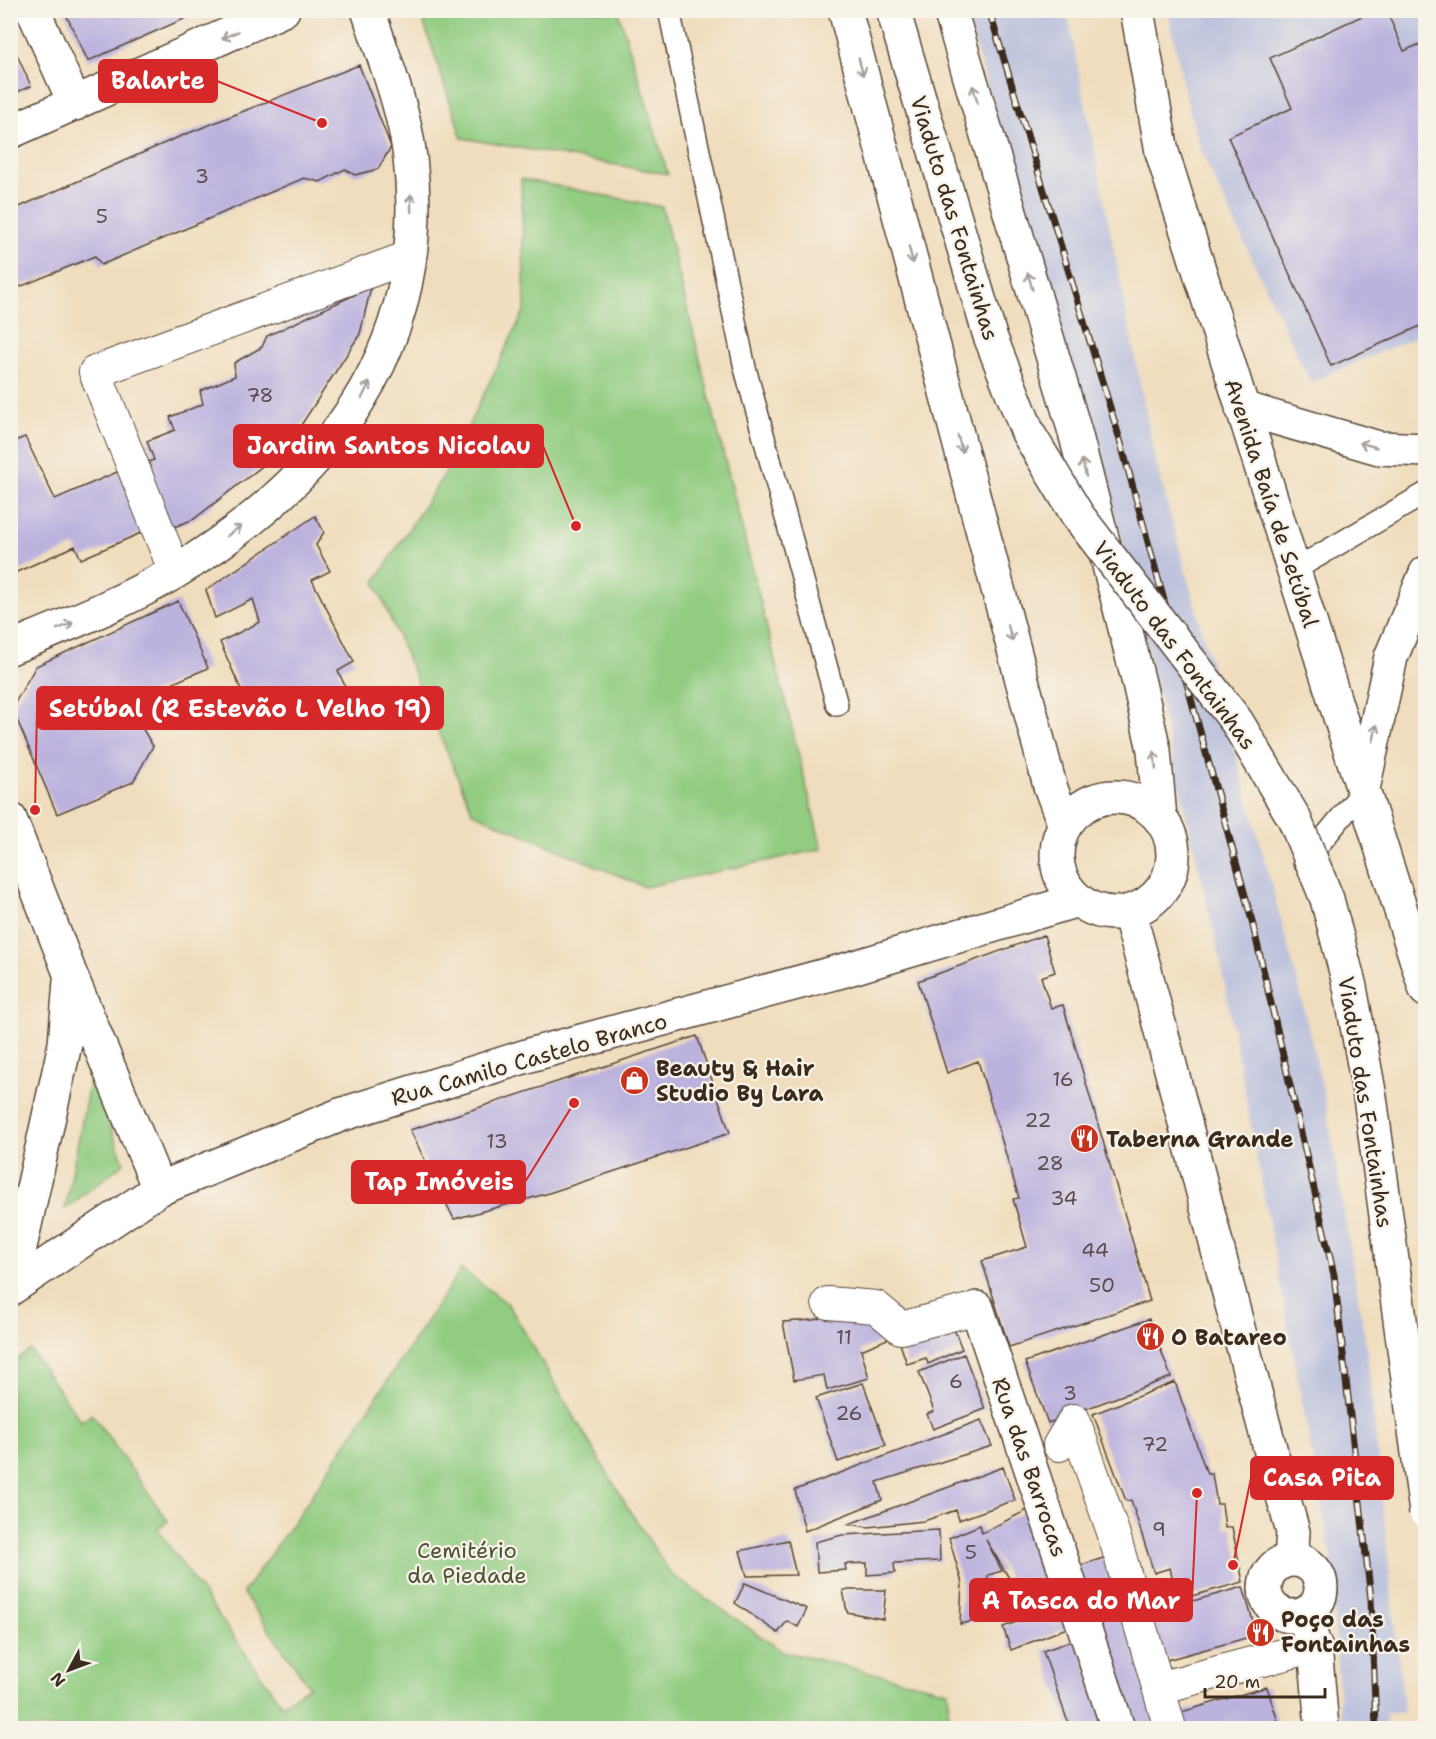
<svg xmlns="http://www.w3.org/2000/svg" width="1436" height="1739" font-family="'Shantell Sans',sans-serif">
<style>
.industrial{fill:#bec3dd}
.green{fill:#91cc81;stroke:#667b50;stroke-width:1.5}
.building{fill:#bcb2de}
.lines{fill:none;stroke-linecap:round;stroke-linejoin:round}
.service-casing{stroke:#564536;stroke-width:24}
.pedestrian-casing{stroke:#564536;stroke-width:34}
.minor-casing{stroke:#564536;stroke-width:36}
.primary-casing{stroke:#564536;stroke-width:36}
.service{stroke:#fff;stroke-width:21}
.pedestrian{stroke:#fff;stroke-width:32}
.minor{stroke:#fff;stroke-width:33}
.primary{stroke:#fff;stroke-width:33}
.rail-casing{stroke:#3b2a1e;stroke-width:7}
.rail{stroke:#f7f3e8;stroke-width:4.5;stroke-dasharray:14;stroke-linecap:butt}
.primary-bridge-casing{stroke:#564536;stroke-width:36;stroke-linecap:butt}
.primary-bridge{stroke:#fff;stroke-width:33}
.oneway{stroke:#a79f9a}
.labels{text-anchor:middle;stroke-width:4.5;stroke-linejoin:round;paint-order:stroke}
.number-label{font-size:20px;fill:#5b4c4e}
.street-label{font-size:22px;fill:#3b2a1e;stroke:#f7f3e8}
.poi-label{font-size:22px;font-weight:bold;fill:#3b2a1e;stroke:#f7f3e8;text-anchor:start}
.park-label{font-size:22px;fill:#505237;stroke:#f7f3e8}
.leader{fill:none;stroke:#d62828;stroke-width:2}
.callout-dot{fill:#d62828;stroke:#f7f3e8;stroke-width:2}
.callout{fill:#d62828;stroke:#d62828;stroke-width:2}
.callout-label{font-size:24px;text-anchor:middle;font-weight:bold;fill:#fff}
</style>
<rect width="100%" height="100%" fill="#f7f3e8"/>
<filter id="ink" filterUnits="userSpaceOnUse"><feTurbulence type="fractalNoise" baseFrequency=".0167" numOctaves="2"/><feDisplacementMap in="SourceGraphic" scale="12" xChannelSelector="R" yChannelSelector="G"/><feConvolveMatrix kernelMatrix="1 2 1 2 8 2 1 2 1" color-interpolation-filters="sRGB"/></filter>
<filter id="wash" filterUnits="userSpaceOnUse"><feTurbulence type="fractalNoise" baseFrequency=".008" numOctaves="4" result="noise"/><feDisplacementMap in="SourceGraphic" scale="24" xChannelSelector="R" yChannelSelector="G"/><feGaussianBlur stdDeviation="1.35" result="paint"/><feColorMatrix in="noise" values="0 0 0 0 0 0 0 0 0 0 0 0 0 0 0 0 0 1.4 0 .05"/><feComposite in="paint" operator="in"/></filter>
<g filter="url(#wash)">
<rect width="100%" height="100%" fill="#f0ddbd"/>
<path class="industrial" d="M965 11H1067L1155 459 1297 979 1326 1104 1366 1344 1404 1712 1385 1714 1386 1728H1341L1331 1557 1220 959 1120 532Z
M1168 11H1425V333L1310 382 1201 151 1185 94Z"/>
<path class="green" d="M420 11H618L668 174 462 138Z
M521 179 662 207 822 849 645 887 473 813 375 582 447 470 525 309Z
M91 1074 124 1163 65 1209Z
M461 1269 508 1304 629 1510 671 1574 782 1651 948 1691 949 1728H11V1364L30 1350 81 1421 92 1414 168 1521 157 1529 282 1705 309 1686 243 1593 307 1503Z"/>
<g id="blocks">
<path class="building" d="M64 10 189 11H202L88 61Z
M1375 10H1386L1404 51 1425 42V324L1331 366 1228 137 1292 108 1270 58Z
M10 39 31 86 10 95Z
M359 65 391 147 378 169 355 175 345 169 320 182 304 178 101 265 95 256 10 291V211L174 139Z
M371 287 360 334 287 447 194 519 169 529 144 463 154 460 147 441 175 430 170 417 203 404 200 391 235 376 234 363 262 347 267 336Z
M25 437 55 499 124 469 150 529 81 559 75 546 10 575V443Z
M315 516 324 532 316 545 330 571 312 580 354 662 338 671 346 688 297 712 288 694 246 701 220 642 260 622 253 599 215 618 206 590Z
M178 601 208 668 127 703 153 746 133 782 57 814 12 708 36 666Z
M1044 935 1055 972 1041 977 1051 1008 1063 1005 1150 1301 1009 1347 982 1261 1027 1247 1013 1199 1019 1198 978 1061 947 1073 918 981Z
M697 1036 730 1133 546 1194 454 1219 410 1130Z
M848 1312 897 1335 861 1350 869 1378 827 1390 824 1375 794 1380 783 1322 813 1320Z
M950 1319 962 1349 928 1364 926 1358 907 1364 897 1335Z
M1149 1319 1171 1377 1048 1423 1025 1362Z
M964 1354 985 1409 933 1429 927 1414 934 1411 919 1372Z
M1175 1382 1207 1474H1212L1217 1504H1222L1225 1528 1232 1527 1243 1582 1177 1600 1170 1568 1154 1573 1131 1500 1126 1501 1093 1414Z
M863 1383 886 1445 838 1462 816 1398Z
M981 1420 992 1446 877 1482 882 1500 805 1531 795 1490Z
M1003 1467 1015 1500 959 1520 956 1510 924 1521 868 1527 849 1524Z
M1035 1506 1077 1624 1011 1650 1003 1627 1022 1620 1014 1598 995 1605 987 1587 1009 1578 986 1540 1002 1571 988 1575 984 1619 960 1624 962 1583 949 1538 980 1525 982 1533Z
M939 1530 940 1561 894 1563 895 1573 867 1575V1563L845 1564 846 1570 817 1572 815 1542 842 1535Z
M788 1540 796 1575 747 1576 740 1551Z
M1116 1554 1162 1728H1128L1102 1628 1095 1630 1075 1567Z
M745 1583 807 1609 798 1627 787 1621 778 1633 735 1603Z
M1243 1587 1257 1635 1163 1661 1150 1613Z
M843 1590H886L883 1619 847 1612Z
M1077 1639 1106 1724 1094 1728H1070L1043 1651Z
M1267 1687 1280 1728H1175L1171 1715Z"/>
</g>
</g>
<g filter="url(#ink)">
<use href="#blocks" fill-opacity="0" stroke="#564536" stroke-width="1.5"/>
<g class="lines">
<defs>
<path id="service" d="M669 10 745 368 837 705
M1294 570 1426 493
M1304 862 1363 791"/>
<path id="pedestrian" d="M175 572 95 372 409 257
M828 1303 876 1307 901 1328 977 1308
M1059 1445 1074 1420 1113 1532 1170 1728
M1159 1688 1315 1646"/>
<path id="minor" d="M33 10 75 104
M845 10 1050 786 1065 826
M950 10 1075 432 1139 683 1154 750 1160 818
M10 132 283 10
M10 648C66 625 123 603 175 572 329 479 432 346 410 158 404 107 384 59 368 10
M1057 855a58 58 0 1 1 116 0a58 58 0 1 1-116 0Z
M10 819 71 976 159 1189
M1129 912C1186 1118 1235 1326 1293 1532L1291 1559
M11 1288 65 1044 70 981
M10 1289 159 1189 340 1115 533 1054 845 970 1078 900
M977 1308 1118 1728
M1265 1588a28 28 0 1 1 56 0a28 28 0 1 1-56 0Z
M1303 1615 1315 1646 1322 1728"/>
<path id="primary" d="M1137 10 1162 152 1426 990
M1242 408 1379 448 1426 450
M1363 789 1391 657 1426 573"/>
</defs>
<use href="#service" class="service-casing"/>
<use href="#pedestrian" class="pedestrian-casing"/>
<use href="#minor" class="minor-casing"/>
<use href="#primary" class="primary-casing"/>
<use href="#service" class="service"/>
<use href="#pedestrian" class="pedestrian"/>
<use href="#minor" class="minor"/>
<use href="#primary" class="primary"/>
<defs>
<path id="rail" d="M989 10 1120 440 1251 917 1334 1275 1371 1599 1376 1728"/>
</defs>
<use href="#rail" class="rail-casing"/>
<use href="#rail" class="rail"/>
<defs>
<path id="primary-bridge" d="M893 10 990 336 1028 433 1078 516 1237 722 1294 818 1327 899 1350 987 1370 1097 1426 1512"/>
</defs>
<use href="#primary-bridge" class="primary-bridge-casing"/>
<use href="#primary-bridge" class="primary-bridge"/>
</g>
<defs><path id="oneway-shaft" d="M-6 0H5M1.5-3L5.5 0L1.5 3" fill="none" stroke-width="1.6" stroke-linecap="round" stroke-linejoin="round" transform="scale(1.5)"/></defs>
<g class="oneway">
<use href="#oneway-shaft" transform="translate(230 35) rotate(156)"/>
<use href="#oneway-shaft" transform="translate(861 67) rotate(75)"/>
<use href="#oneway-shaft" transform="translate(975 94) rotate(-106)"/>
<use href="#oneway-shaft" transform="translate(411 203) rotate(-91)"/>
<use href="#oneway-shaft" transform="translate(911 255) rotate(75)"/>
<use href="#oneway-shaft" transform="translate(1030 281) rotate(-106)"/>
<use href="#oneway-shaft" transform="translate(366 390) rotate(-63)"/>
<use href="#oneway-shaft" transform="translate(960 444) rotate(75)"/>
<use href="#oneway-shaft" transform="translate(1368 445) rotate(-164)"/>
<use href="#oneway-shaft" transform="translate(1084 468) rotate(-104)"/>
<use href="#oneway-shaft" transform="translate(234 531) rotate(-35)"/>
<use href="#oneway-shaft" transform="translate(65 626) rotate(-22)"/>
<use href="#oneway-shaft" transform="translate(1010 633) rotate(75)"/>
<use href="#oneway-shaft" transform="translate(1375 733) rotate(-78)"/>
<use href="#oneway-shaft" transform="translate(1155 760) rotate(-96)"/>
</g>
</g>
<defs>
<symbol id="shop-disc" viewBox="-11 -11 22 22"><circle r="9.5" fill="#c8321e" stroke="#f7f3e8"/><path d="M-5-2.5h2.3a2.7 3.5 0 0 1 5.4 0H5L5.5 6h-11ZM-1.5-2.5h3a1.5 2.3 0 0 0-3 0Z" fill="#fff"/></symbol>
<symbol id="restaurant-disc" viewBox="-11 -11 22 22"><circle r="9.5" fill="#c8321e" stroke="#f7f3e8"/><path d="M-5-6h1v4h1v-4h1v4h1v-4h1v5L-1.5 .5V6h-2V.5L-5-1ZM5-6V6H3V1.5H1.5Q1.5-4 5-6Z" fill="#fff"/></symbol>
</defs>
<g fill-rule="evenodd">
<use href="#shop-disc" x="618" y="1064" width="33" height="33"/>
<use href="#restaurant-disc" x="1068" y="1122" width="33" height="33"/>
<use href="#restaurant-disc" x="1134" y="1320" width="33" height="33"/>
<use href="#restaurant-disc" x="1244" y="1616" width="33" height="33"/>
</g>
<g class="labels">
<g class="number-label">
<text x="202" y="183">3</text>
<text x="102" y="223">5</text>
<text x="260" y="402">78</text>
<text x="1063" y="1086">16</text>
<text x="1038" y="1127">22</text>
<text x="497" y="1148">13</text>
<text x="1050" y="1170">28</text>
<text x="1064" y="1205">34</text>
<text x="1095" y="1257">44</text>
<text x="1102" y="1292">50</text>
<text x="844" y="1344">11</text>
<text x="956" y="1388">6</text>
<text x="1070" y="1400">3</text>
<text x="849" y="1420">26</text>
<text x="1155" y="1451">72</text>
<text x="1159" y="1536">9</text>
<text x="971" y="1559">5</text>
</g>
<g class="street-label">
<text transform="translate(955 218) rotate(73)" y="8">Viaduto das Fontainhas</text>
<text transform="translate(1272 503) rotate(72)" y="8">Avenida Baía de Setúbal</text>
<text transform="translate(1175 645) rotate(53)" y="8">Viaduto das Fontainhas</text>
<text transform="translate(529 1059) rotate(-16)" y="8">Rua Camilo Castelo Branco</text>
<text transform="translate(1366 1102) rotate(81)" y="8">Viaduto das Fontainhas</text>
<text transform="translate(1030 1467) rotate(71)" y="8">Rua das Barrocas</text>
</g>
<g class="poi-label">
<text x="656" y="1076">Beauty &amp; Hair<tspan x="656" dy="25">Studio By Lara</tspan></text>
<text x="1106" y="1147">Taberna Grande</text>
<text x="1171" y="1345">O Batareo</text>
<text x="1281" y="1627">Poço das<tspan x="1281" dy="25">Fontainhas</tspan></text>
</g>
<g class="park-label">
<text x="467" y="1558">Cemitério<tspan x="467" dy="25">da Piedade</tspan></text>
</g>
</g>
<path class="leader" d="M322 123L217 81M576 526L543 446M35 810L37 708M574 1103L525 1182M1233 1565L1251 1478M1197 1493L1192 1600"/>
<g class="callout-dot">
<circle cx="322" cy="123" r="6"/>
<circle cx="576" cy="526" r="6"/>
<circle cx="35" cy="810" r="6"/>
<circle cx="574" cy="1103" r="6"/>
<circle cx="1233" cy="1565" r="6"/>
<circle cx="1197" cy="1493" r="6"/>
</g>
<g class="callout">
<rect x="99" y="60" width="118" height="42" rx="6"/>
<rect x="234" y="425" width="309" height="42" rx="6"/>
<rect x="37" y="687" width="406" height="42" rx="6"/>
<rect x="352" y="1161" width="173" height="42" rx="6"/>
<rect x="1251" y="1457" width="142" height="42" rx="6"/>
<rect x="970" y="1579" width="222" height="42" rx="6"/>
</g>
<g class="callout-label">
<text x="158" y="89">Balarte</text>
<text x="389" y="454">Jardim Santos Nicolau</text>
<text x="240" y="717">Setúbal (R Estevão L Velho 19)</text>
<text x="439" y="1190">Tap Imóveis</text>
<text x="1322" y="1486">Casa Pita</text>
<text x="1081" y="1609">A Tasca do Mar</text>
</g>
<rect width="1436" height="1739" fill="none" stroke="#f7f3e8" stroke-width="36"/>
<g transform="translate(69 1670) rotate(229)" stroke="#f7f3e8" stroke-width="4.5" paint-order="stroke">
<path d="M0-4.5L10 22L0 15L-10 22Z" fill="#3b2a1e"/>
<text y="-9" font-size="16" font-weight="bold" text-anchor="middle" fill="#3b2a1e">N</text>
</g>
<path d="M1205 1688v9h120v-9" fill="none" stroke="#3b2a1e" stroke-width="3"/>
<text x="1214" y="1688" font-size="18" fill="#3b2a1e" stroke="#f7f3e8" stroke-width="4.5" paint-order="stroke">20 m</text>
</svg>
